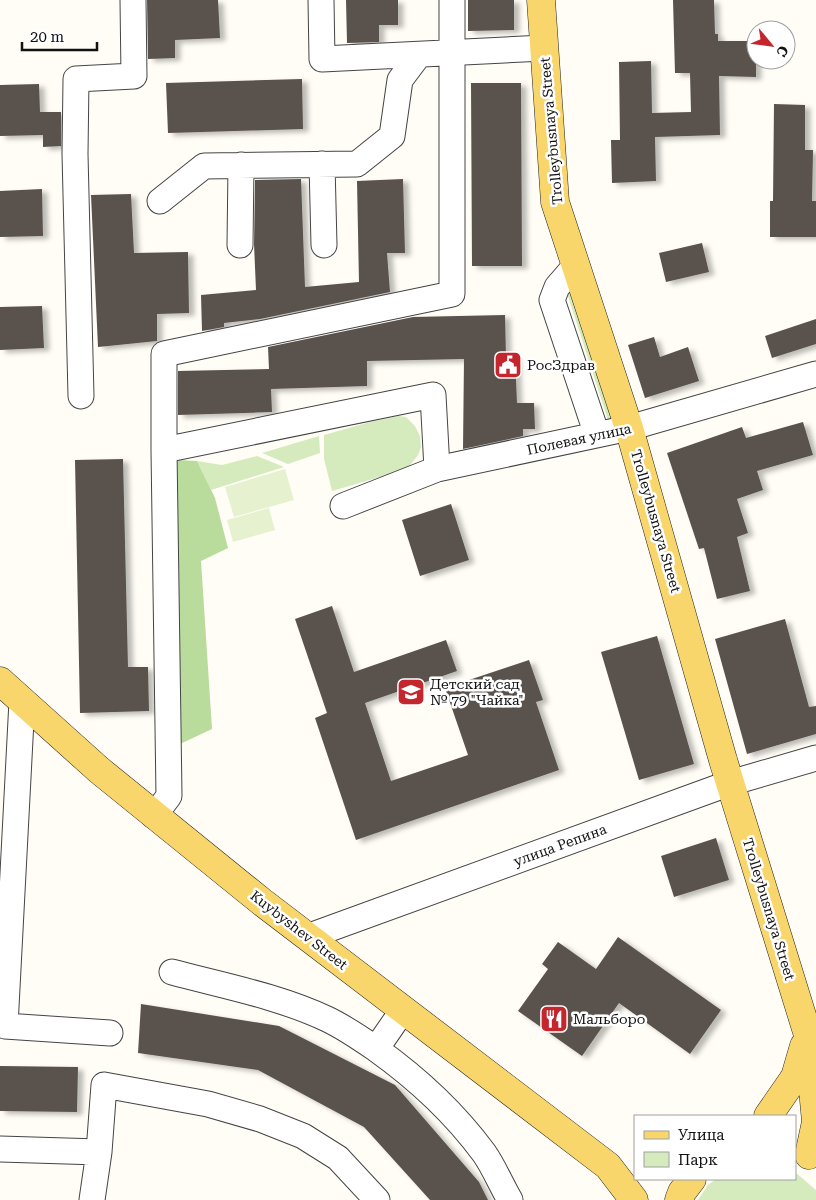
<svg xmlns="http://www.w3.org/2000/svg" width="816" height="1200" font-family="'Roboto Serif',serif">
<style>
.green{fill:#d5ebbd}
.forest{fill:#b9dc9c}
.pitch{fill:#e6f2cf}
.building{fill:#5a524d;filter:url(#shadow)}
.lines{fill:none;stroke-linecap:round;stroke-linejoin:round}
.minor-casing{stroke:#444;stroke-width:27}
.major-casing{stroke:#222;stroke-width:29}
.minor{stroke:#fff;stroke-width:25}
.major{stroke:#f9d66b;stroke-width:28}
.labels{text-anchor:middle;stroke-width:5;stroke-linejoin:round;paint-order:stroke}
.street-label{font-size:14px;fill:#111;stroke:#fff}
.poi-label{font-size:14px;fill:#111;stroke:#fff;text-anchor:start}
</style>
<defs>
<filter id="shadow"><feDropShadow dx="5.5" dy="3" stdDeviation="2.5" flood-color="#0004"/></filter>
</defs>
<rect width="100%" height="100%" fill="#fffdf5"/>
<path class="green" d="M573 291 615 418 608 420 567 293Z
M399 416 406 417 415 426 420 436 421 447 418 455 407 469 332 491 324 459V435L370 422Z
M319 436 320 453 288 464 262 453Z
M257 456 284 467 211 490 197 461 222 465Z
M795 1172 816 1190V1200H698L708 1185 716 1179H795Z"/>
<path class="forest" d="M177 460 197 461 215 498 228 548 201 561 212 729 180 744Z"/>
<path class="pitch" d="M285 469 294 500 234 517 225 487Z
M269 508 275 530 233 542 227 520Z"/>
<path class="building" d="M147 0H218L220 38 175 40V58L148 59Z
M346 0H398V25H379V42L347 43Z
M468 0H514V30L468 31Z
M673 0H714L715 34H718V41H756V77L719 76 720 135 655 137 656 181 612 183 611 140H620L619 62 651 61 652 113 691 112 690 73H675Z
M302 79 303 129 168 133 166 83Z
M471 83H521L522 266H472Z
M39 84 40 112H61V146L43 147V135L0 136V85Z
M774 104 805 105V150H813L812 201H816V237H770V201H773Z
M301 179 305 287 359 282 357 181 403 179 405 253H387L390 292 260 319 224 323V327L202 331 201 295 256 290 254 244 255 180Z
M42 189 43 236 0 237V191Z
M131 194 134 253 188 252 189 313 157 314V341L98 347 91 195Z
M702 243 709 272 666 282 659 253Z
M42 306 44 348 0 350V307Z
M505 315 506 357 515 356 517 403H534L535 429H523V436L463 449 464 359 367 361V386L271 389 272 412 178 415V371L269 369 268 347 413 317Z
M816 319V344L772 358 765 336Z
M654 337 660 357 688 347 699 381 645 398 628 345Z
M803 422 813 455 757 471 763 490 737 499 748 533 737 537 750 591 717 599 704 548 699 549 667 453 742 427 746 438Z
M123 459 128 667H148L149 711 80 713 75 460Z
M451 504 469 560 420 576 402 520Z
M332 606 354 672 446 640 457 671 365 703 391 781 468 755 445 688 529 660 543 700 536 702 559 770 356 840 315 718 327 713 295 619Z
M785 619 809 707 816 706V734L747 754 715 639Z
M657 636 694 764 639 780 601 652Z
M716 838 729 880 674 897 661 856Z
M618 937 721 1010 690 1054 619 1003 582 1056 518 1011 548 969 542 964 558 942 596 969Z
M141 1004 279 1026 395 1085 479 1182 488 1200H430L364 1127 258 1070 138 1053Z
M0 1066 78 1067 77 1112 0 1111Z"/>
<g class="lines">
<defs>
<path id="minor" d="M321 0 322 59 544 48
M322 164 324 245
M160 201 204 166 357 164 392 136 400 80 418 56
M240 245 241 165
M576 265 557 287 552 300 597 435
M81 396 75 154 76 79 134 76 133 0
M164 450 433 395 437 469
M343 506 437 469 629 428 816 374
M22 701 5 1026 110 1033
M154 816 169 796 164 450V354L452 294V0
M307 937 730 783 816 758
M172 972C224 986 278 996 327 1019 344 1027 360 1038 376 1049L403 1010
M376 1049C418 1079 453 1111 484 1153 494 1167 501 1185 510 1200
M0 1149 99 1152 92 1200
M99 1152 104 1085 208 1104 260 1119 303 1136 338 1158 377 1200"/>
<path id="major" d="M541 0 555 202 629 428 723 760 808 1035 816 1122 809 1155
M0 681 99 770 262 902 608 1166 634 1200
M768 1116 795 1077 804 1046
M679 1200 682 1192 692 1179"/>
</defs>
<use href="#minor" class="minor-casing"/>
<use href="#major" class="major-casing"/>
<use href="#minor" class="minor"/>
<use href="#major" class="major"/>
</g>
<defs>
<symbol id="civic-square" viewBox="-11 -11 22 22"><rect x="-9" y="-9" width="18" height="18" rx="4" fill="#c4262e" stroke="#fff"/><path d="M-.6-6.5H3V-4.5H.6V-3L4-1V1h2V6H-6V1h2V-1L-.6-3ZM-1.2 2.5V6h2.4V2.5Z" fill="#fff"/></symbol>
<symbol id="school-square" viewBox="-11 -11 22 22"><rect x="-9" y="-9" width="18" height="18" rx="4" fill="#c4262e" stroke="#fff"/><path d="M0-5L7-2L0 1L-7-2ZM-4 1L0 2.5L4 1V4Q0 6-4 4Z" fill="#fff"/></symbol>
<symbol id="restaurant-square" viewBox="-11 -11 22 22"><rect x="-9" y="-9" width="18" height="18" rx="4" fill="#c4262e" stroke="#fff"/><path d="M-5-6h1v4h1v-4h1v4h1v-4h1v5L-1.5 .5V6h-2V.5L-5-1ZM5-6V6H3V1.5H1.5Q1.5-4 5-6Z" fill="#fff"/></symbol>
</defs>
<g fill-rule="evenodd">
<use href="#civic-square" x="492" y="349" width="32" height="32"/>
<use href="#school-square" x="395" y="676" width="32" height="32"/>
<use href="#restaurant-square" x="538" y="1003" width="32" height="32"/>
</g>
<g class="labels">
<g class="street-label">
<text transform="translate(551 131) rotate(-95)" y="5">Trolleybusnaya Street</text>
<text transform="translate(579 439) rotate(-12)" y="5">Полевая улица</text>
<text transform="translate(656 521) rotate(74)" y="5">Trolleybusnaya Street</text>
<text transform="translate(560 845) rotate(-20)" y="5">улица Репина</text>
<text transform="translate(769 909) rotate(73)" y="5">Trolleybusnaya Street</text>
<text transform="translate(299 930) rotate(38)" y="5">Kuybyshev Street</text>
</g>
<g class="poi-label">
<text x="527" y="370">РосЗдрав</text>
<text x="430" y="689">Детский сад<tspan x="430" dy="16">№ 79 "Чайка"</tspan></text>
<text x="573" y="1024">Мальборо</text>
</g>
</g>
<rect x="634" y="1115" width="162" height="65" fill="#ffffff" stroke="#a0a0a0"/>
<rect x="644" y="1131" width="25" height="8" fill="#f9d66b" stroke="#a0a0a0"/>
<text x="678" y="1140" font-size="15" fill="#111111">Улица</text>
<rect x="644" y="1152" width="25" height="15" fill="#d5ebbd" stroke="#a0a0a0"/>
<text x="678" y="1165" font-size="15" fill="#111111">Парк</text>
<g transform="translate(771 45) rotate(119)"><circle r="24" fill="#ffffff" stroke="#a0a0a0"/>
<path d="M0-4L9 19L0 12L-9 19Z" fill="#c4262e"/>
<text y="-8" font-size="14" font-weight="bold" text-anchor="middle" fill="#111111">С</text>
</g>
<path d="M22 42v8h75v-8" fill="none" stroke="#111111" stroke-width="2.5"/>
<text x="30" y="42" font-size="15" fill="#111111" stroke="#ffffff" stroke-width="4" paint-order="stroke">20 m</text>
</svg>
